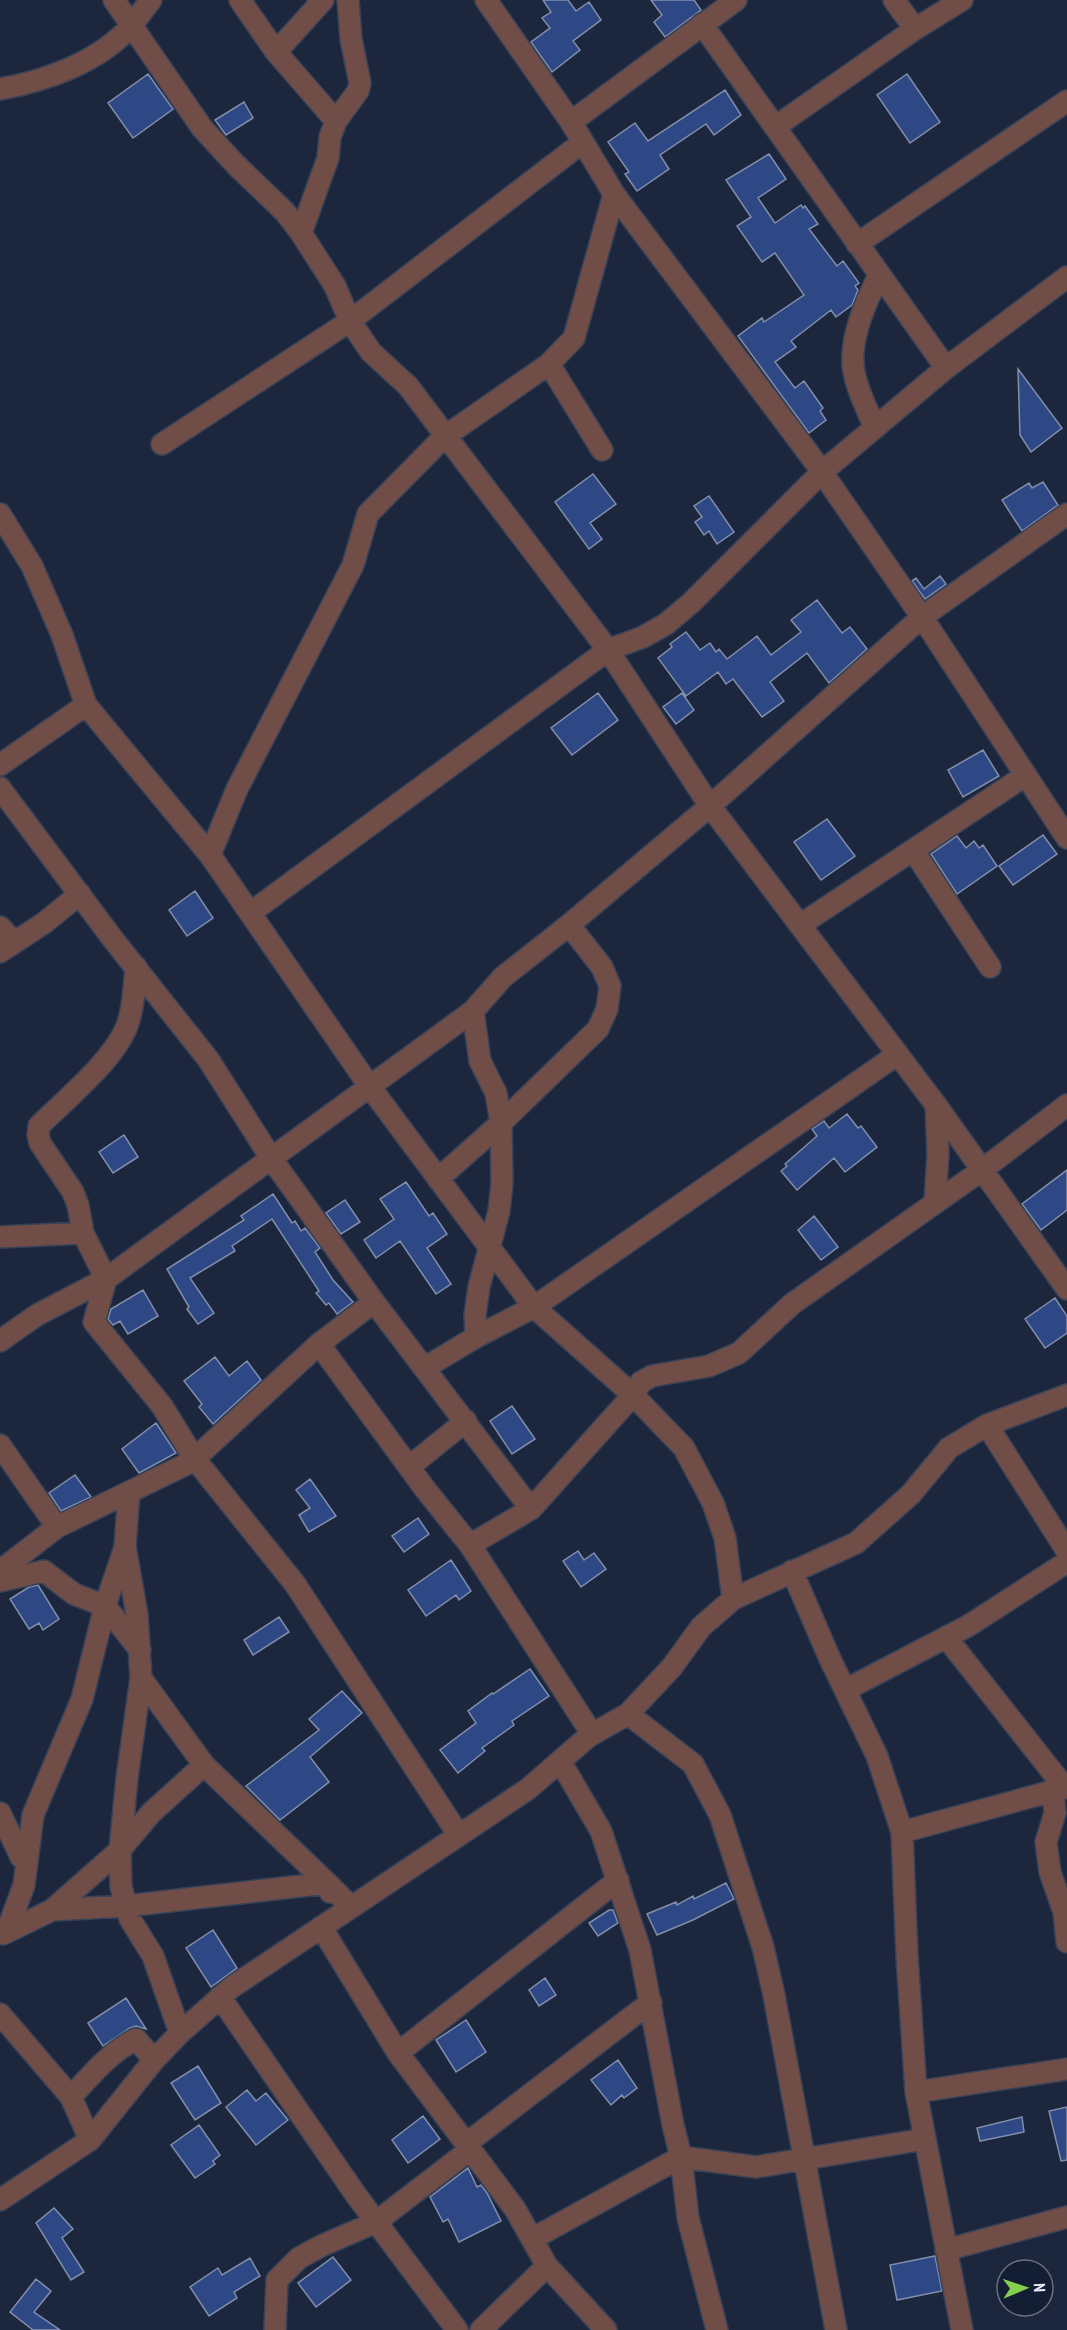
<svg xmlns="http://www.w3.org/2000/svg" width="1067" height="2330" font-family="'PT Sans Narrow',sans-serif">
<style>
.building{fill:#2e4785;stroke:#828fab;stroke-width:1.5}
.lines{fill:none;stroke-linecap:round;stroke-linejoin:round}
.minor-casing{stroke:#384258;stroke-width:24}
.minor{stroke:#704d46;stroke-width:21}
</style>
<rect width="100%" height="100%" fill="#1c263d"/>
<path class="building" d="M543 0H568L576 11 589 2 601 20 573 41 580 50 552 72 531 42 550 28 542 18 551 12Z
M651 0H694L701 10 665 37 654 22 662 15Z
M148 74 173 109 133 138 108 103Z
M907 74 940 122 910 143 877 95Z
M725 90 741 115 714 135 706 124 660 155 669 169 637 191 625 174 629 172 608 142 635 123 648 141Z
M244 102 253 118 226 135 215 120Z
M769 154 786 179 758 198 775 223 801 205 803 208 805 206 818 224 809 229 837 266 843 261 859 283 855 286 858 290 852 305 836 317 831 310 791 341 796 347 775 362 795 388 804 381 823 408 820 411 826 420 809 433 738 336 762 318 764 322 804 295 775 253 762 262 737 226 751 217 726 180Z
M1018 369 1062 428 1031 452 1020 435Z
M593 474 616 504 590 523 602 539 589 549 555 502Z
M1043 482 1058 505 1022 531 1002 500 1029 483 1032 488Z
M709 496 734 532 717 544 709 531 704 535 695 522 702 517 694 506Z
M940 576 946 584 925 599 912 581 916 578 924 589Z
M817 600 842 633 850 627 867 649 829 683 807 653 770 682 784 701 762 717 733 679 726 684 718 672 686 696 658 658 672 647 670 644 686 632 700 650 710 643 716 652 719 649 727 659 757 636 771 655 801 632 791 620Z
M598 693 618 720 572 755 551 728Z
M682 693 694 710 676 724 663 707Z
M983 750 999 776 963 797 948 770Z
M827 819 855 856 821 880 794 842Z
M1043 835 1057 854 1013 885 999 866Z
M957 836 966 848 974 841 979 848 983 845 997 866 957 894 931 854Z
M195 891 213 918 187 936 169 910Z
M847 1114 858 1128 861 1126 877 1147 845 1172 834 1158 797 1190 781 1171 787 1166 785 1164 817 1136 812 1129 824 1121 829 1128Z
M124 1135 138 1157 113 1173 99 1152Z
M1067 1170V1210L1041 1230 1022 1204Z
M406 1182 429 1216 433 1213 447 1234 427 1248 451 1284 436 1294 400 1241 376 1258 364 1240 394 1219 380 1199Z
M273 1194 292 1223 295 1221 301 1231 305 1228 320 1248 315 1252 333 1280 353 1302 337 1314 329 1303 326 1305 316 1293 319 1291 272 1219 232 1246 235 1251 190 1278 214 1313 198 1324 187 1309 189 1307 167 1269 244 1220 241 1216Z
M345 1200 360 1222 341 1234 326 1213Z
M814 1216 838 1247 821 1260 798 1230Z
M143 1290 158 1316 128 1334 120 1321 113 1325 108 1319 111 1309Z
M1055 1298 1067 1316V1333L1045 1348 1025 1319Z
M215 1357 229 1376 247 1361 261 1380 213 1424 199 1407 202 1404 184 1381Z
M512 1406 535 1439 512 1454 490 1421Z
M156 1423 176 1453 139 1473 122 1449Z
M75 1475 91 1497 61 1511 49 1493Z
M310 1479 336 1516 309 1532 299 1515 310 1508 296 1490Z
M418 1518 429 1534 404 1552 392 1536Z
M578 1551 584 1560 594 1553 606 1569 581 1587 563 1561Z
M451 1560 471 1591 459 1600 456 1595 426 1616 408 1590Z
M38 1585 59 1619 43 1630 39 1623 29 1629 10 1599 29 1587Z
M279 1617 289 1632 253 1655 244 1640Z
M530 1669 549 1696 512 1721 514 1725 482 1748 485 1751 458 1773 440 1750 476 1723 468 1711 492 1693 493 1694Z
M342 1691 362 1713 310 1757 329 1782 280 1820 246 1786 319 1730 309 1719Z
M726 1883 734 1899 693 1920 657 1935 647 1914 676 1902 677 1905 693 1896 694 1899Z
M609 1910H613L618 1923 598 1936 589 1923Z
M213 1930 237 1968 211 1987 186 1948Z
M545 1978 556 1995 539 2006 529 1990Z
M126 1998 146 2029 136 2026 130 2028 103 2046 88 2023Z
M466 2020 486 2052 456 2072 436 2040Z
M618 2060 637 2088 624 2098 622 2095 611 2105 591 2080Z
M198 2066 221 2103 195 2120 171 2083Z
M247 2090 256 2101 266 2093 288 2120 256 2145 226 2107Z
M1067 2107V2160L1061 2161 1049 2111Z
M423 2116 440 2139 408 2163 392 2140Z
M1022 2117 1024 2132 980 2141 977 2128Z
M199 2125 220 2155 213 2161 215 2164 195 2178 171 2145Z
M468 2168 477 2187 481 2185 487 2193 501 2221 459 2242 448 2219 443 2222 430 2197Z
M54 2208 73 2229 62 2238 84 2272 71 2280 36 2223Z
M935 2256 942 2291 897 2300 890 2265Z
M333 2257 351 2280 316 2307 298 2283Z
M250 2258 260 2276 234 2292 237 2298 209 2316 190 2287 218 2268 222 2275Z
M36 2279 51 2291 34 2312 60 2330H33L10 2312Z"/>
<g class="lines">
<defs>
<path id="minor" d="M114 0 202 128 236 165 285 212 301 233 335 286 350 321 371 352 408 386 608 650 250 913
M240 0 276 52 336 121
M486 0 571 122 614 194 815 462 922 617 1067 838
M894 0 915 29
M702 24 946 368
M276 52 323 0
M0 89C46 81 99 62 131 26 138 18 144 8 151 0
M571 122 736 0
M775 127 915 29 962 0
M301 233 328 158 330 137 336 121 358 91 360 83 351 39 348 0
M857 244 1067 101
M1067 277 946 368 822 472 691 603 666 624 643 637 608 650 710 806 936 1105 1067 1289
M549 364 602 450
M875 428C867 409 855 386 853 365 851 334 866 302 879 275
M162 444 350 321 583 142
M0 514 32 566 62 635 86 705 210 855 370 1087 534 1307 633 1395 684 1448 713 1503 725 1538 733 1599
M0 765 86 705
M0 788 112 938 208 1059 271 1158 374 1302 531 1509
M913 850 990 967
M210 855 237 789 353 565 368 514 444 437 549 364 574 338 614 194
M800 925 1026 775
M0 927 14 942
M0 952 44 923 80 894
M473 1011 480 1061 496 1093 501 1123 502 1183 499 1211 479 1287 475 1315 476 1337
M438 1179 501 1123 598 1029 607 1009 610 986 602 967 569 925
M935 1203 938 1154 936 1105
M83 1233 78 1205 73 1192 40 1143 38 1135 39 1126C67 1098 113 1061 127 1026 134 1007 134 987 136 967
M0 1237 83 1233 106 1279 94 1322 162 1406 194 1458 295 1584 458 1834
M0 1341 37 1315 106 1279 473 1011 503 977 569 925 710 806 922 617 1067 514
M319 1344 425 1489 470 1545 592 1734
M426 1367 476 1337 534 1307 898 1054
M987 1425 1067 1551
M0 1445 57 1527
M409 1467 466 1421
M129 1492 125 1546 137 1615 141 1678 127 1778 120 1850 121 1887 130 1919 153 1956 180 2033
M470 1545 531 1509 633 1395 641 1382 652 1376 709 1366 739 1353 792 1304 982 1170 1067 1105
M0 1571 57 1527 191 1462 319 1344 374 1302
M792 1571 830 1659 877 1756 902 1832 907 1956 916 2092 962 2330
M0 1581 44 1571 74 1594 105 1606 140 1650
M946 1637 1065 1788
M141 1678 204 1765 327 1883 330 1892
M845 1690 968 1626 1067 1562
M628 1714 693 1764 720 1815 763 1947 774 1995 836 2330
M560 1761 601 1831 640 1950 673 2125 681 2157 756 2167 925 2139
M1053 1791 1055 1813 1046 1842 1050 1872 1064 1912 1067 1942
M0 1813 21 1857 27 1863
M902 1832 1067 1787
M52 1910 120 1850 151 1813 204 1765
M321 1927 398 2053 515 2209 547 2266 481 2330
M7 1931 24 1885 33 1815 82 1699 105 1606 124 1550
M3 1934 52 1910 126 1906 327 1883 351 1907
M220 1997 356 2195 457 2330
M0 2014 71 2097 90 2140
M398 2053 618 1880
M916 2092 1067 2069
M71 2097C91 2075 109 2053 136 2039L154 2060
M467 2143 651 2002
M0 2200 90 2140 154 2060 180 2033 232 1987 528 1789 589 1736 628 1714 672 1667 701 1627 733 1599 856 1543 911 1494 949 1448 987 1425 1067 1395
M532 2239 681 2157 688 2218 717 2330
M946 2250 1067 2217
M547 2266 606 2330
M275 2330 277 2280 299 2258 321 2246 376 2222 471 2149"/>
</defs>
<use href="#minor" class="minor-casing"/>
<use href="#minor" class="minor"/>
</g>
<g transform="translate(1025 2288) rotate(88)"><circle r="28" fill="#131d33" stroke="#677083" stroke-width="1.5"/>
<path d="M0-4.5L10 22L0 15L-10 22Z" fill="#84cf4d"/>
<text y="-9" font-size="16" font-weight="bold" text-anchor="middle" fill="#e5edfc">N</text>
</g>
</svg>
